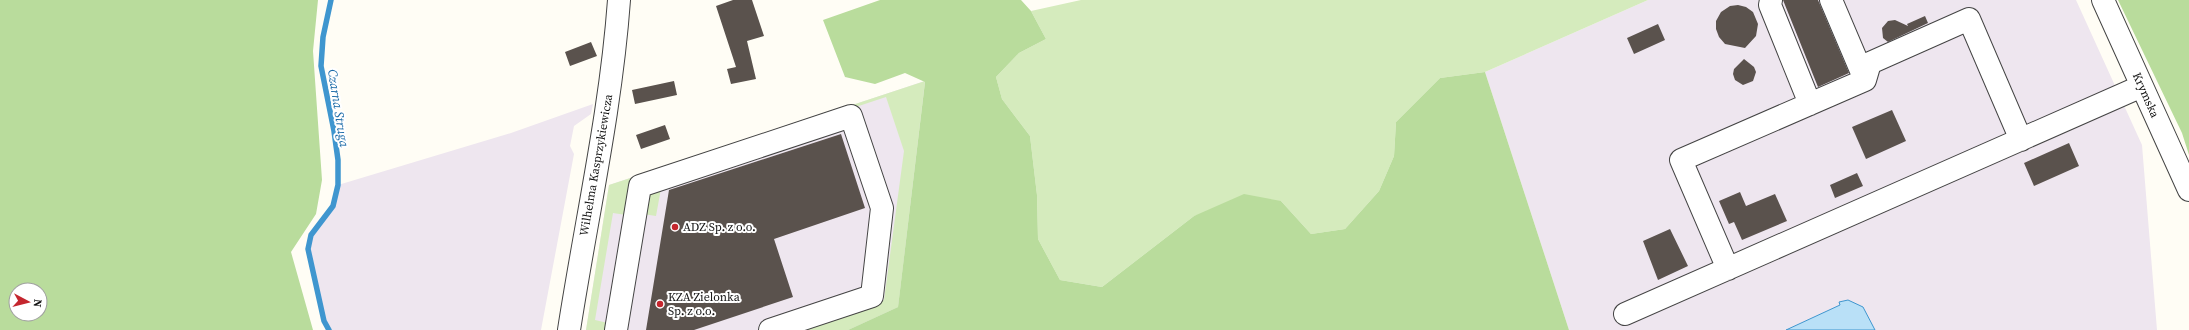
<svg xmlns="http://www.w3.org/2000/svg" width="2189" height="330" font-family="'Source Serif 4',serif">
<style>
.industrial{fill:#eee6ef}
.green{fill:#d5ebbd}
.forest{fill:#b9dc9c;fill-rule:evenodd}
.water{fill:#b9e0f7;stroke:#3f96cf}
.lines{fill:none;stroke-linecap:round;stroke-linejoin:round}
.stream{stroke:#3f96cf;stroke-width:5.5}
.building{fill:#5a524d}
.minor-casing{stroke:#444;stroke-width:24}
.minor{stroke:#fff;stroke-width:22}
.poi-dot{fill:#c4262e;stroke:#fff;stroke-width:1.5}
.labels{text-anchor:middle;stroke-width:4;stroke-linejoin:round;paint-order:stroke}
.street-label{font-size:12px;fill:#111;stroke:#fff}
.poi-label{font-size:12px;fill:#111;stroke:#fff;text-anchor:start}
.water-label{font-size:13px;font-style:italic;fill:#1768a6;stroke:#fff}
</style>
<rect width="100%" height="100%" fill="#fffdf5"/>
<path class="industrial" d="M1648 0H2076L2142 145 2157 330H1569L1485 72Z
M925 81 898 307 848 330H586L609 185Z
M593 104 591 114 574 126 570 146 574 154 541 330H329L324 321 308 249 311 235 333 206 338 185 511 133Z"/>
<path class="green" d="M1081 0H1648L1485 72 1440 78 1396 122 1394 156 1379 191 1345 229 1311 234 1281 201 1194 216 1102 287 1060 280 1038 239 1037 195 1030 136 1002 99 996 77 1019 53 1046 39 1031 11Z
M925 81 898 307 848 330H792L884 300 904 151 886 97 632 181 626 215 613 213 595 320 608 323 607 330H586L609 185Z
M662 183 656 216 643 214 646 194Z"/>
<path class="forest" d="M0 0H318L313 51 322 180 316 214 291 252 313 330H0ZM16 290H40V314H16Z
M880 0H1021L1031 11 1046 39 1019 53 996 77 1002 99 1030 136 1037 195 1038 239 1060 280 1102 287 1194 216 1244 194 1281 201 1311 234 1345 229 1379 191 1394 156 1396 122 1440 78 1485 72 1569 330H848L898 307 925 82 905 73 875 84 845 77 823 20Z
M2118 0H2189V155L2182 133Z"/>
<path class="water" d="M1848 300 1863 307 1875 330H1786L1840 305 1839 302Z"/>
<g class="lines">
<path class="stream" d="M329 330 324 321 308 249 311 235 333 206 338 185V160L334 131 321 66 323 37 331 0"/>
</g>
<path class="building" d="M733 0H752L764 36 747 41 756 79 731 84 727 69 736 67 716 6Z
M1783 0H1818L1849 73 1818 87Z
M1738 5 1746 7 1753 12 1758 24 1756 36 1745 48 1725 44 1719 37 1716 29V21L1721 12 1730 6Z
M1925 16 1928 23 1888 42 1883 38 1882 28 1888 21 1895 20 1908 26 1907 24Z
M1658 24 1665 40 1634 54 1627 38Z
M591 42 597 56 570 66 565 52Z
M1744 59 1754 67 1756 72 1753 81 1743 85 1735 80 1733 74 1734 69Z
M674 81 677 95 635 104 632 90Z
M1892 110 1906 141 1866 159 1852 127Z
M665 125 670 139 641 149 636 135Z
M841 134 865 208 774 239 793 297 694 330H646L669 190Z
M2069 143 2079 166 2034 186 2024 163Z
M1857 173 1863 186 1835 198 1830 185Z
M1740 192 1746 206 1775 194 1787 221 1742 240 1734 222 1729 224 1719 201Z
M1670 229 1688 266 1658 280 1643 241Z"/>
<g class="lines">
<defs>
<path id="minor" d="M1771 0 1770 5 1810 104
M1831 0 1865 80
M2103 0 2189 190
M1728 269 1681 160 1865 80 1870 63 1969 19 2021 140
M1625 314 2142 86
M569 330C586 220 611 111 619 0
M616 330 640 186 851 116 882 208 872 296 770 330"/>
</defs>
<use href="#minor" class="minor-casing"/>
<use href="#minor" class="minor"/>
</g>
<g class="poi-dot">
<circle cx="675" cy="227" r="4"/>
<circle cx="660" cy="304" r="4"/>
</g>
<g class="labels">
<g class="street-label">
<text transform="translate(2146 95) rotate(66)" y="4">Krymska</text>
<text transform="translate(596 165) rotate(-80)" y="4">Wilhelma Kasprzykiewicza</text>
</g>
<g class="poi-label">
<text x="683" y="231">ADZ Sp. z o.o.</text>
<text x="668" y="301">KZA Zielonka<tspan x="668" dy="14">Sp. z o.o.</tspan></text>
</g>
<g class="water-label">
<text transform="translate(339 108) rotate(81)" y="5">Czarna Struga</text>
</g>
</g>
<g transform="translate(28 302) rotate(97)"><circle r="19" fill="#ffffff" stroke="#a0a0a0"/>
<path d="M0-3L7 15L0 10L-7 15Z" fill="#c4262e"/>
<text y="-6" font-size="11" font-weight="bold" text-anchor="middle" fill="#111111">N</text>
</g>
</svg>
